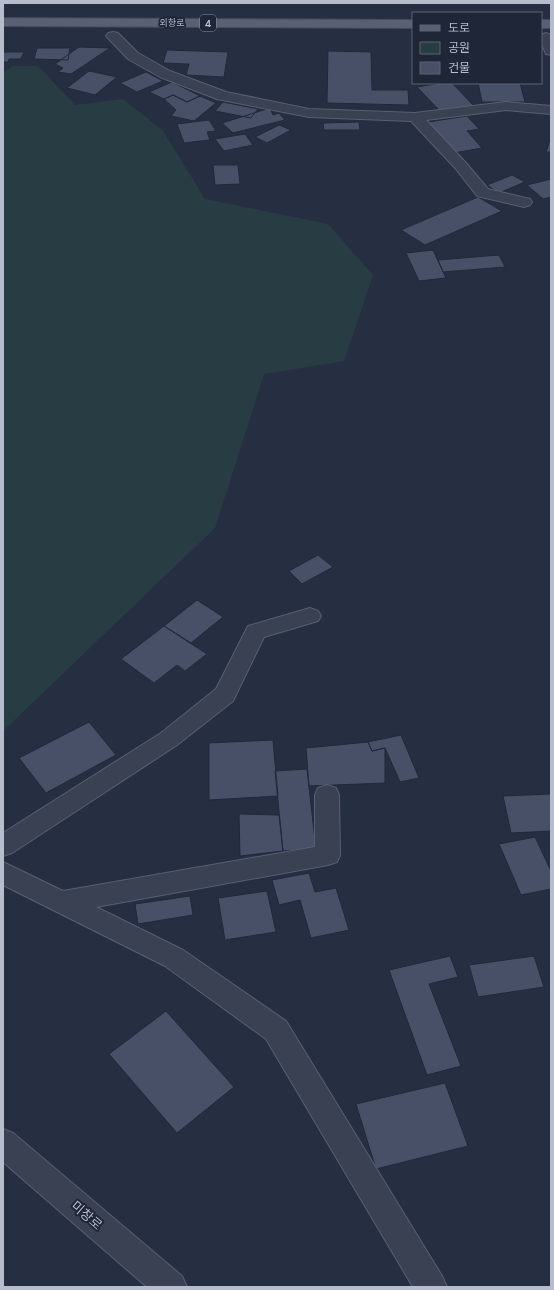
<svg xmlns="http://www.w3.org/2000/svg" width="554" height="1290" font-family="'DM Sans','Noto Sans KR',sans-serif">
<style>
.green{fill:#283d43}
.building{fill:#475066;stroke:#212839}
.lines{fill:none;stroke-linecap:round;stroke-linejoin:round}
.minor-casing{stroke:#585f6f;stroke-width:2}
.major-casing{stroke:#444a5b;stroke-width:2}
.minor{fill:#3a4152;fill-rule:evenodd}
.major{fill:#586072;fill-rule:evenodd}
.labels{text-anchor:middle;stroke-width:4;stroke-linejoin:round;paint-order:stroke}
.far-street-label{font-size:9px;fill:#b7bdcc;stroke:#1f2637}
.shield{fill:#1f2637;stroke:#89909f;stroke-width:1}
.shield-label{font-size:10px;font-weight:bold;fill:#b7bdcc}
.near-street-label{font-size:13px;fill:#b7bdcc;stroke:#1f2637}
</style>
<rect width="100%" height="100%" fill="#262f42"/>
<path class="green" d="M12 66H38L75 105 123 99 163 131 205 199 328 224 373 275 344 361 264 374 215 528 3 731V73Z"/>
<path class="building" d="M79 47 110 48 71 74 58 72 63 68 55 64Z
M37 48H70L68 60 34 59Z
M167 50 228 52 224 77 186 75 189 64 163 63Z
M328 51 371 52 372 90H408L409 105 327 103Z
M3 52H24L21 59H9L8 62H3Z
M89 71 117 77 95 95 67 88Z
M146 72 163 81 137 92 120 83Z
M172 82 200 96 187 102 173 95 164 99 149 92Z
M441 83H452L474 106 440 111 417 87Z
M478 83H520L525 102H482Z
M173 95 187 102 200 96 216 103 194 121 171 116 176 110 164 99Z
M223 102 258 109 251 118 215 111Z
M270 108 273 115 279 113 285 120 233 133 222 123Z
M467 116 479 129 467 131 482 148 454 153 428 122Z
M209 120 216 131 207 132 210 140 184 143 177 124Z
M359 122 360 130H324L323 123Z
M279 125 291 130 267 143 255 137Z
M245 134 253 145 224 151 215 139Z
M551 137V152H546Z
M213 165H238L240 184 215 185Z
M512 175 525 182 499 193 487 185Z
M551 179V197L543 199 527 185Z
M478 197 502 211 425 245 401 230Z
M433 250 446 278 419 281 406 253Z
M499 255 505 267 443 272 438 260Z
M318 555 333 567 302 584 289 571Z
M197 600 223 617 191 643 164 626Z
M164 626 207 654 185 671 177 665 154 683 121 659Z
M89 722 116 755 46 793 19 758Z
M401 735 419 778 400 782 385 748 372 751 368 742Z
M273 740 278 796 209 800V743Z
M368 742 372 751 385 748V783L309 786 306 748Z
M307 769 316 849 283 851 275 771Z
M551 794V831L511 833 503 796Z
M239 814 279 815 283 851 240 856Z
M535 837 551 871V889L521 895 499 844Z
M309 873 315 892 336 888 349 930 311 938 300 900 279 905 272 880Z
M267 891 276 932 225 940 218 898Z
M190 896 193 915 138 924 135 904Z
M450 956 458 977 429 984 461 1066 427 1075 389 970Z
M534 956 544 987 478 997 469 965Z
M166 1011 234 1087 177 1133 109 1054Z
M445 1083 468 1146 376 1169 356 1104Z"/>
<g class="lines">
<defs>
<path id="minor" d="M113 32 118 33 138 53 170 71 226 92 309 109 415 113 506 102 551 106V114L506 110 426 120 466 163 488 189 530 199 532 202 530 205 524 207 477 196 456 169 411 121 309 117 217 99 160 77 128 59 106 36 108 33Z
M546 33 551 35V55L546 54 541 42V35Z
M310 608 318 611 321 616 318 621 264 637 233 701 177 745 12 853 3 856V833L161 733 216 689 248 626Z
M327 785 336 788 339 795 340 855 337 862 328 865 96 907 183 950 286 1021 442 1276 447 1287H413L266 1039 165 966 3 885V862L63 891 315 847V795L318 788Z
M3 1129 13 1133 182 1276 187 1287H147L3 1162Z"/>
<path id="major" d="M3 18 413 20V28L3 26Z
M541 20H551V28H541Z"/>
</defs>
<use href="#minor" class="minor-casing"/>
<use href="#major" class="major-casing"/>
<use href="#minor" class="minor"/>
<use href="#major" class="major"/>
</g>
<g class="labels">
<g class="far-street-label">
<text x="172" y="26">외항로</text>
</g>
<rect class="shield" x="200" y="15" width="16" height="16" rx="3"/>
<g class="shield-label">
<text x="208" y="27">4</text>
</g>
<g class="near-street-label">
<text transform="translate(87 1215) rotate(41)" y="5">미창로</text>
</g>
</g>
<rect width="554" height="1290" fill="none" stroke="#b7bdcc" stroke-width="8"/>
<rect x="412" y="12" width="130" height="72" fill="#1f2637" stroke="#5c6273"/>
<rect x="420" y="25" width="20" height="6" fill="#586072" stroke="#5c6273"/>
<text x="448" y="32" font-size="12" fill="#b7bdcc">도로</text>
<rect x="420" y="42" width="20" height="12" fill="#283d43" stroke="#5c6273"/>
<text x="448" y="52" font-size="12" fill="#b7bdcc">공원</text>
<rect x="420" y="62" width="20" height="12" fill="#475066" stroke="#5c6273"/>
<text x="448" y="72" font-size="12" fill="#b7bdcc">건물</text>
</svg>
